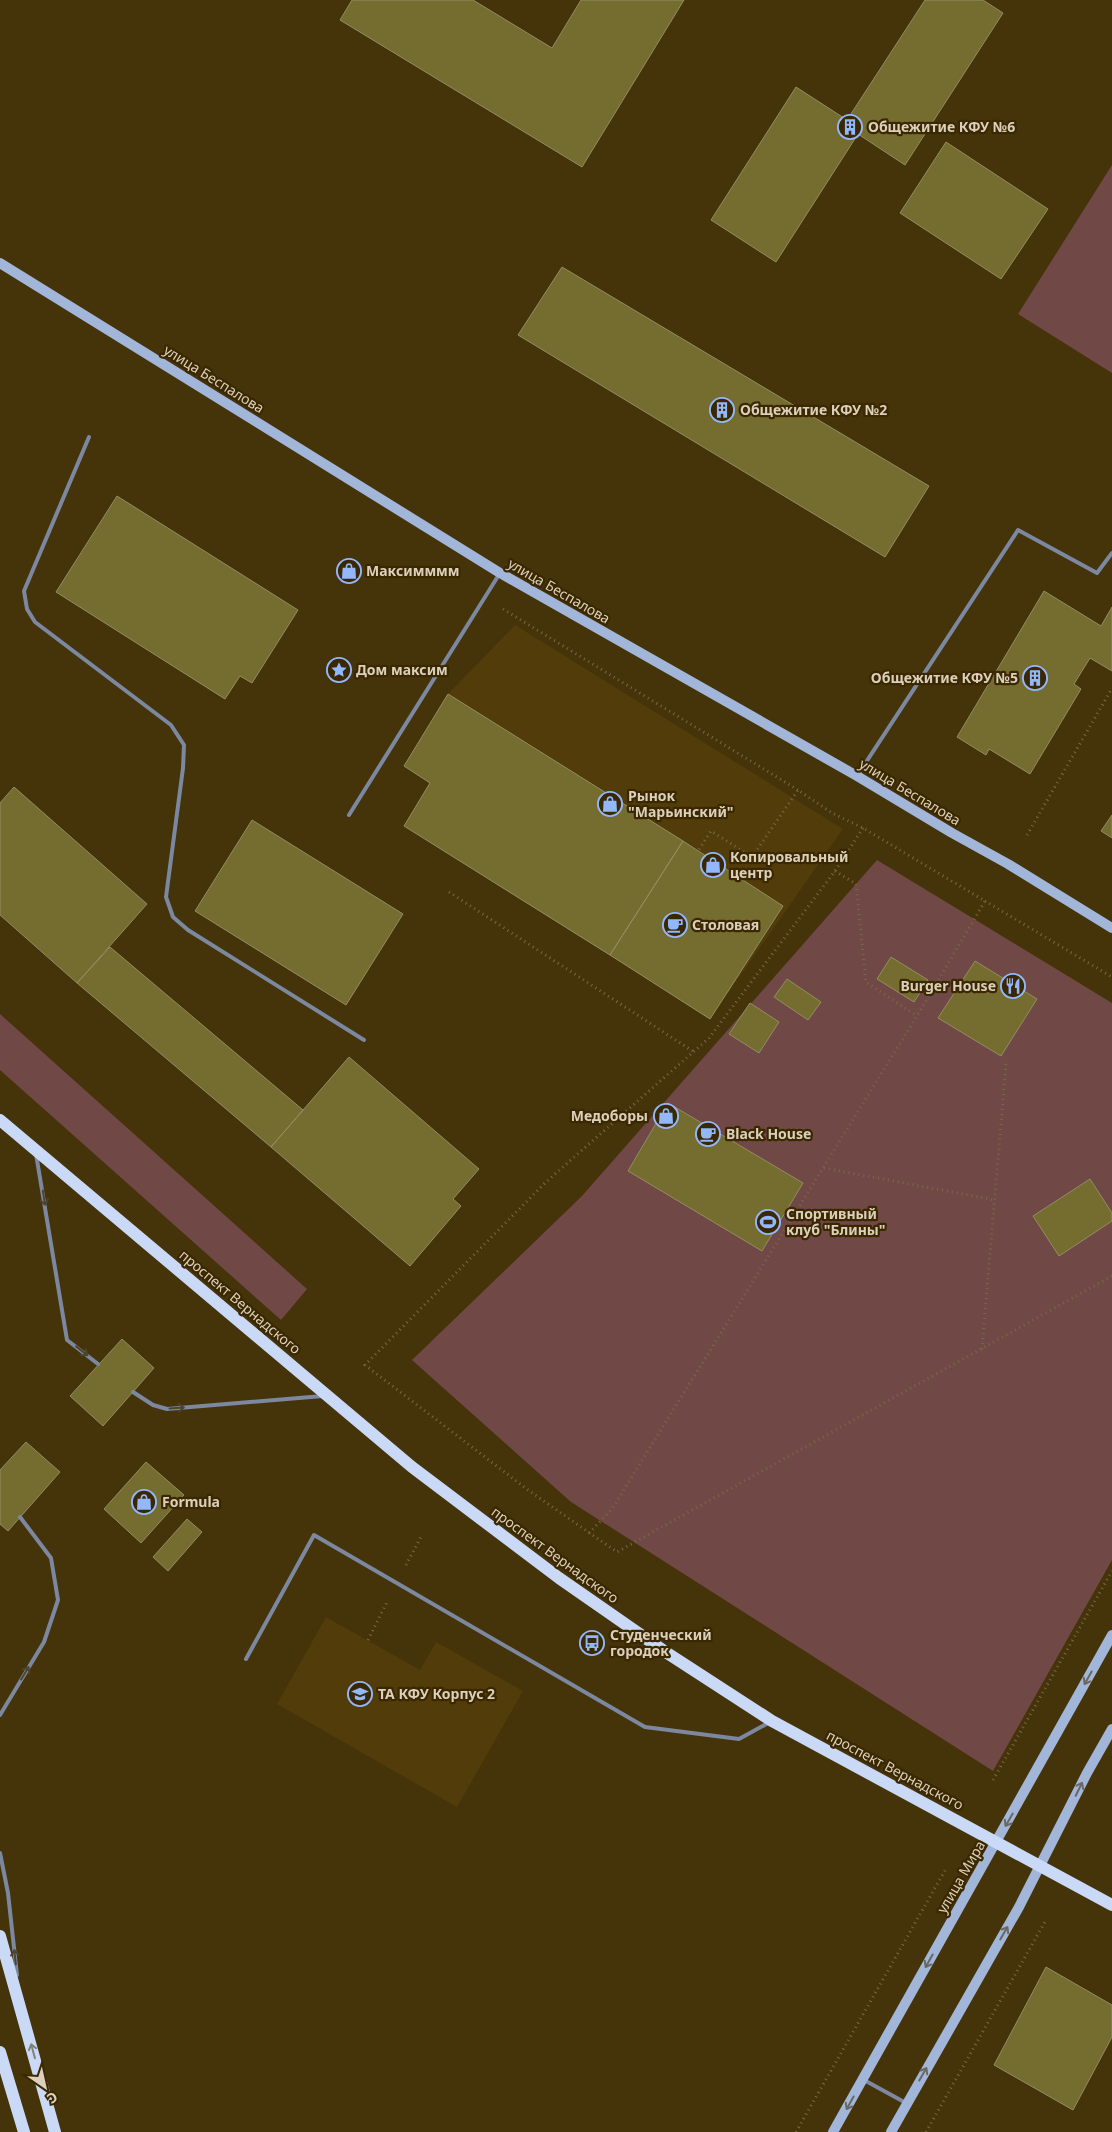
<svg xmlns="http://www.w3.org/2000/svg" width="1112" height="2132" font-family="'Noto Sans',sans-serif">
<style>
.built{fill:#523c09}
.green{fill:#704846}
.building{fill:#756d30;stroke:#928d62}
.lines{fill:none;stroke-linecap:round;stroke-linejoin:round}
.path{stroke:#786946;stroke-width:3;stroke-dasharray:1 4;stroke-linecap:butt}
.service{stroke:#7c889f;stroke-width:4}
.secondary{stroke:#a2b6da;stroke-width:10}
.primary{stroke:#cadaf6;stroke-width:12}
.oneway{stroke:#4e4530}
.oneway2{stroke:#696862}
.oneway3{stroke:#82817b}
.labels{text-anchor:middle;stroke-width:4.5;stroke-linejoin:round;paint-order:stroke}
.poi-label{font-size:14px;font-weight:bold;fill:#dbd0bb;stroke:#3b2800;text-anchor:start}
.street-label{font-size:14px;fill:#dbd0bb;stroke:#3b2800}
</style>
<rect width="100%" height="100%" fill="#45330a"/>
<path class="built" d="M515 625 843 829 710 1019 404 826 430 783 404 766 448 694Z
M326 1617 420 1670 436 1642 523 1691 457 1807 277 1704Z"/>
<path class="green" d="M1112 165V373L1018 314Z
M877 860 1112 1003V1560L993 1771 571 1502 412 1360 582 1196Z
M0 1014 307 1289 281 1320 0 1070Z"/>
<path class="building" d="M352 0H473L552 48 581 0H684L582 167 340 20Z
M925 0H983L1003 13 905 165 858 134 776 262 711 220 796 87 847 120Z
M946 142 1048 209 1001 279 900 213Z
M562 267 929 486 885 557 518 335Z
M117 496 298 610 252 683 240 676 225 699 56 592Z
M1044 591 1101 626 1112 607V671L1090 658 1074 684 1081 689 1030 774 989 749 986 755 957 737Z
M448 694 683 841 610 955 404 826 430 783 404 766Z
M14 787 147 904 77 983 0 915V803Z
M1112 815V838L1101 831Z
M252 820 403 914 346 1005 195 911Z
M683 841 783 906 710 1019 610 955Z
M110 947 303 1110 271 1147 77 983Z
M891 957 928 980 914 1002 877 979Z
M975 961 1037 999 1001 1056 938 1018Z
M787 979 821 1002 808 1020 774 997Z
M750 1003 779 1022 759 1053 729 1034Z
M349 1057 479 1169 453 1199 461 1206 410 1266 271 1147Z
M668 1103 803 1183 762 1251 628 1171Z
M1090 1179 1112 1213V1221L1059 1256 1033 1216Z
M122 1339 154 1368 103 1426 70 1396Z
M26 1442 60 1472 8 1531 0 1524V1470Z
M146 1462 184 1495 141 1543 104 1509Z
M187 1519 202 1532 168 1571 153 1557Z
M1046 1967 1112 2005V2037L1073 2110 994 2065Z"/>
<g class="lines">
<path class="path" d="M503 609 798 790
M863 828 835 871 709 1038 546 1182 365 1365 528 1490 617 1552 1112 1276
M1027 835 1111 690 1112 691
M835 871 856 884 866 982 917 1016
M449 892 694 1052
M985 901 1112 977
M824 1168 995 1200
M982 1349 1006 1064
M589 1533 612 1509 917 1016 985 901 863 828 832 813 798 790 752 857 711 831 698 851
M406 1565 422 1535
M368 1640 387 1602
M993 1780 1112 1571
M796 2132 947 1867
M926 2132 1046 1920"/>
<path class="service" d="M89 437 24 591 27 609 35 622 171 725 184 745 183 768 166 897 173 917 188 930 364 1040
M857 776 1018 530 1097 573 1112 553
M349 815 500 573
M36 1154 67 1340 98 1364
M133 1392 153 1405 167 1409 323 1396
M246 1659 314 1535 645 1727 739 1739 770 1722
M0 1715 44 1642 58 1600 51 1558 20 1517
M0 1853 8 1893 17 1975
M864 2080 906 2103"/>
<path class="secondary" d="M0 263 500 573 857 776 952 833 1008 864 1112 928
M833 2132 1112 1635
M891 2132 1019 1907 1087 1773 1112 1729"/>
<path class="primary" d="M0 1120 412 1467 559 1578 664 1651 772 1721 1112 1905
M0 1936 55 2132
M0 2052 24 2132"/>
</g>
<defs><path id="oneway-shaft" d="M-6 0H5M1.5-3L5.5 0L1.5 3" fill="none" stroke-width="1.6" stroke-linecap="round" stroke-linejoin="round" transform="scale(1.25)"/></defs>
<g class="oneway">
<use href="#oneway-shaft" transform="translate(44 1198) rotate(81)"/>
<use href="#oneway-shaft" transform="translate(82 1351) rotate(38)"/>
<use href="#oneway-shaft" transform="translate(177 1408) rotate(-4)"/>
<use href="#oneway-shaft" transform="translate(25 1673) rotate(-59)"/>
<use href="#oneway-shaft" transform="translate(15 1957) rotate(-96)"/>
</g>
<g class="oneway2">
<use href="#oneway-shaft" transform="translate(1088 1678) rotate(119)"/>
<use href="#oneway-shaft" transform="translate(1079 1789) rotate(-64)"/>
<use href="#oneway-shaft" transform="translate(1009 1820) rotate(120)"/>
<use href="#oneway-shaft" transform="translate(1004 1933) rotate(-60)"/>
<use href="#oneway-shaft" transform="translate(929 1961) rotate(119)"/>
<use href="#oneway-shaft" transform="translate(923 2074) rotate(-60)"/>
<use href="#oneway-shaft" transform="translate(850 2103) rotate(119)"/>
</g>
<use class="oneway3" href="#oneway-shaft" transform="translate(33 2051) rotate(-105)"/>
<defs>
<symbol id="building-ring" viewBox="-11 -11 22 22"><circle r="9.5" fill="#3b2800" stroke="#92b7fd" stroke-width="1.5"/><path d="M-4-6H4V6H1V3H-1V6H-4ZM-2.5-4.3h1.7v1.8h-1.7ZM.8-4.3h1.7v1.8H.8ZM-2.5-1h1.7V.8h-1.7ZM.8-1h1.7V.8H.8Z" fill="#92b7fd"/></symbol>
<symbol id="shop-ring" viewBox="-11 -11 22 22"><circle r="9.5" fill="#3b2800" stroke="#92b7fd" stroke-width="1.5"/><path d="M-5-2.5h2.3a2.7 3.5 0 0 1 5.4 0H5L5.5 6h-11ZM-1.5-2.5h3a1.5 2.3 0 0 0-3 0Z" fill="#92b7fd"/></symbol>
<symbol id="sight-ring" viewBox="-11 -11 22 22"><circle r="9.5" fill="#3b2800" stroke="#92b7fd" stroke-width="1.5"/><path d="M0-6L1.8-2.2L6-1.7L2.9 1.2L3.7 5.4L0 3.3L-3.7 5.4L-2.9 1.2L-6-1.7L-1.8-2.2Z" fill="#92b7fd"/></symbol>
<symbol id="cafe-ring" viewBox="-11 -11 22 22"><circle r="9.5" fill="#3b2800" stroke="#92b7fd" stroke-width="1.5"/><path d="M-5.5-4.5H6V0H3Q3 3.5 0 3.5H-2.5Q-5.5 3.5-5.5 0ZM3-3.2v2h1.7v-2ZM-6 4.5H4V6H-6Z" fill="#92b7fd"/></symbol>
<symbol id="restaurant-ring" viewBox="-11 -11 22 22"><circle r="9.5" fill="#3b2800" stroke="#92b7fd" stroke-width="1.5"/><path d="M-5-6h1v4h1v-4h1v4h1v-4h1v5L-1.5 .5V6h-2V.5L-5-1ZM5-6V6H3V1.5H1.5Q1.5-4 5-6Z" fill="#92b7fd"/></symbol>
<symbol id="stadium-ring" viewBox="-11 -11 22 22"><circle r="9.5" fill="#3b2800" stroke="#92b7fd" stroke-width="1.5"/><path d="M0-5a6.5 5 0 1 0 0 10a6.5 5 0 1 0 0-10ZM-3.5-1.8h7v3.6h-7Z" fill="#92b7fd"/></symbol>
<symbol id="bus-ring" viewBox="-11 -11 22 22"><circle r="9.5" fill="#3b2800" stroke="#92b7fd" stroke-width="1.5"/><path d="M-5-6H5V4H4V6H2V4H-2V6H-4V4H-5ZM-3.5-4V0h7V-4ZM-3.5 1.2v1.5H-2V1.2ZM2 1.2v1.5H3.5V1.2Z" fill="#92b7fd"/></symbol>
<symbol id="university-ring" viewBox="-11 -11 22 22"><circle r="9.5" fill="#3b2800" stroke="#92b7fd" stroke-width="1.5"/><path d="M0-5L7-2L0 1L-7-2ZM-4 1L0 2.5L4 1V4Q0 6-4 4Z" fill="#92b7fd"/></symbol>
</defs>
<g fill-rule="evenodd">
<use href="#building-ring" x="836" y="113" width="28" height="28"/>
<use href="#building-ring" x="708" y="396" width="28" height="28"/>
<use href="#shop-ring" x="335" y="557" width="28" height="28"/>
<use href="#sight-ring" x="325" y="656" width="28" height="28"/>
<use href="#building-ring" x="1021" y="664" width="28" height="28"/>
<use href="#shop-ring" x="596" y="790" width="28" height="28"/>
<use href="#shop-ring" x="699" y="851" width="28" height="28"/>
<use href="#cafe-ring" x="661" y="911" width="28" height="28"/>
<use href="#restaurant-ring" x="999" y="972" width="28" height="28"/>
<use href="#shop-ring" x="652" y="1102" width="28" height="28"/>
<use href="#cafe-ring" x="694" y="1120" width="28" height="28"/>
<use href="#stadium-ring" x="754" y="1208" width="28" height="28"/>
<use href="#shop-ring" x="130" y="1488" width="28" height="28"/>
<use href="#bus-ring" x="578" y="1629" width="28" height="28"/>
<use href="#university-ring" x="346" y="1680" width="28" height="28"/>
</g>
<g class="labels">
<g class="poi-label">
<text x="868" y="132">Общежитие КФУ №6</text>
<text x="740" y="415">Общежитие КФУ №2</text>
<text x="366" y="576">Максимммм</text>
<text x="356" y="675">Дом максим</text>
<text x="1018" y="683" text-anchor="end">Общежитие КФУ №5</text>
<text x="628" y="801">Рынок<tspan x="628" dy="16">"Марьинский"</tspan></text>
<text x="730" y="862">Копировальный<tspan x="730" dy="16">центр</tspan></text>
<text x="692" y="930">Столовая</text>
<text x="996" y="991" text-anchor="end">Burger House</text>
<text x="648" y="1121" text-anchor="end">Медоборы</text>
<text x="726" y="1139">Black House</text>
<text x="786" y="1219">Спортивный<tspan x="786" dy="16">клуб "Блины"</tspan></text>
<text x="162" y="1507">Formula</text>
<text x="610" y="1640">Студенческий<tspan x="610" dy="16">городок</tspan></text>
<text x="378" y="1699">ТА КФУ Корпус 2</text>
</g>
<g class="street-label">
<text transform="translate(214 379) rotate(32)" y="5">улица Беспалова</text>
<text transform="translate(559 591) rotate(30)" y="5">улица Беспалова</text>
<text transform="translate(910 792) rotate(31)" y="5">улица Беспалова</text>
<text transform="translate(240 1302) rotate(40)" y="5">проспект Вернадского</text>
<text transform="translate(555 1555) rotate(36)" y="5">проспект Вернадского</text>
<text transform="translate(895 1770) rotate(28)" y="5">проспект Вернадского</text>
<text transform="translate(961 1877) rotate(-60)" y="5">улица Мира</text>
</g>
</g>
<g transform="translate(45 2087) rotate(146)" stroke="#3b2800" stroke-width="4" paint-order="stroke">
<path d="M0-4L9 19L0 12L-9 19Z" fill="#dbd0bb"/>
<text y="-8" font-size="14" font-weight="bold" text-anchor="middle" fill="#dbd0bb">С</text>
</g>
</svg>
